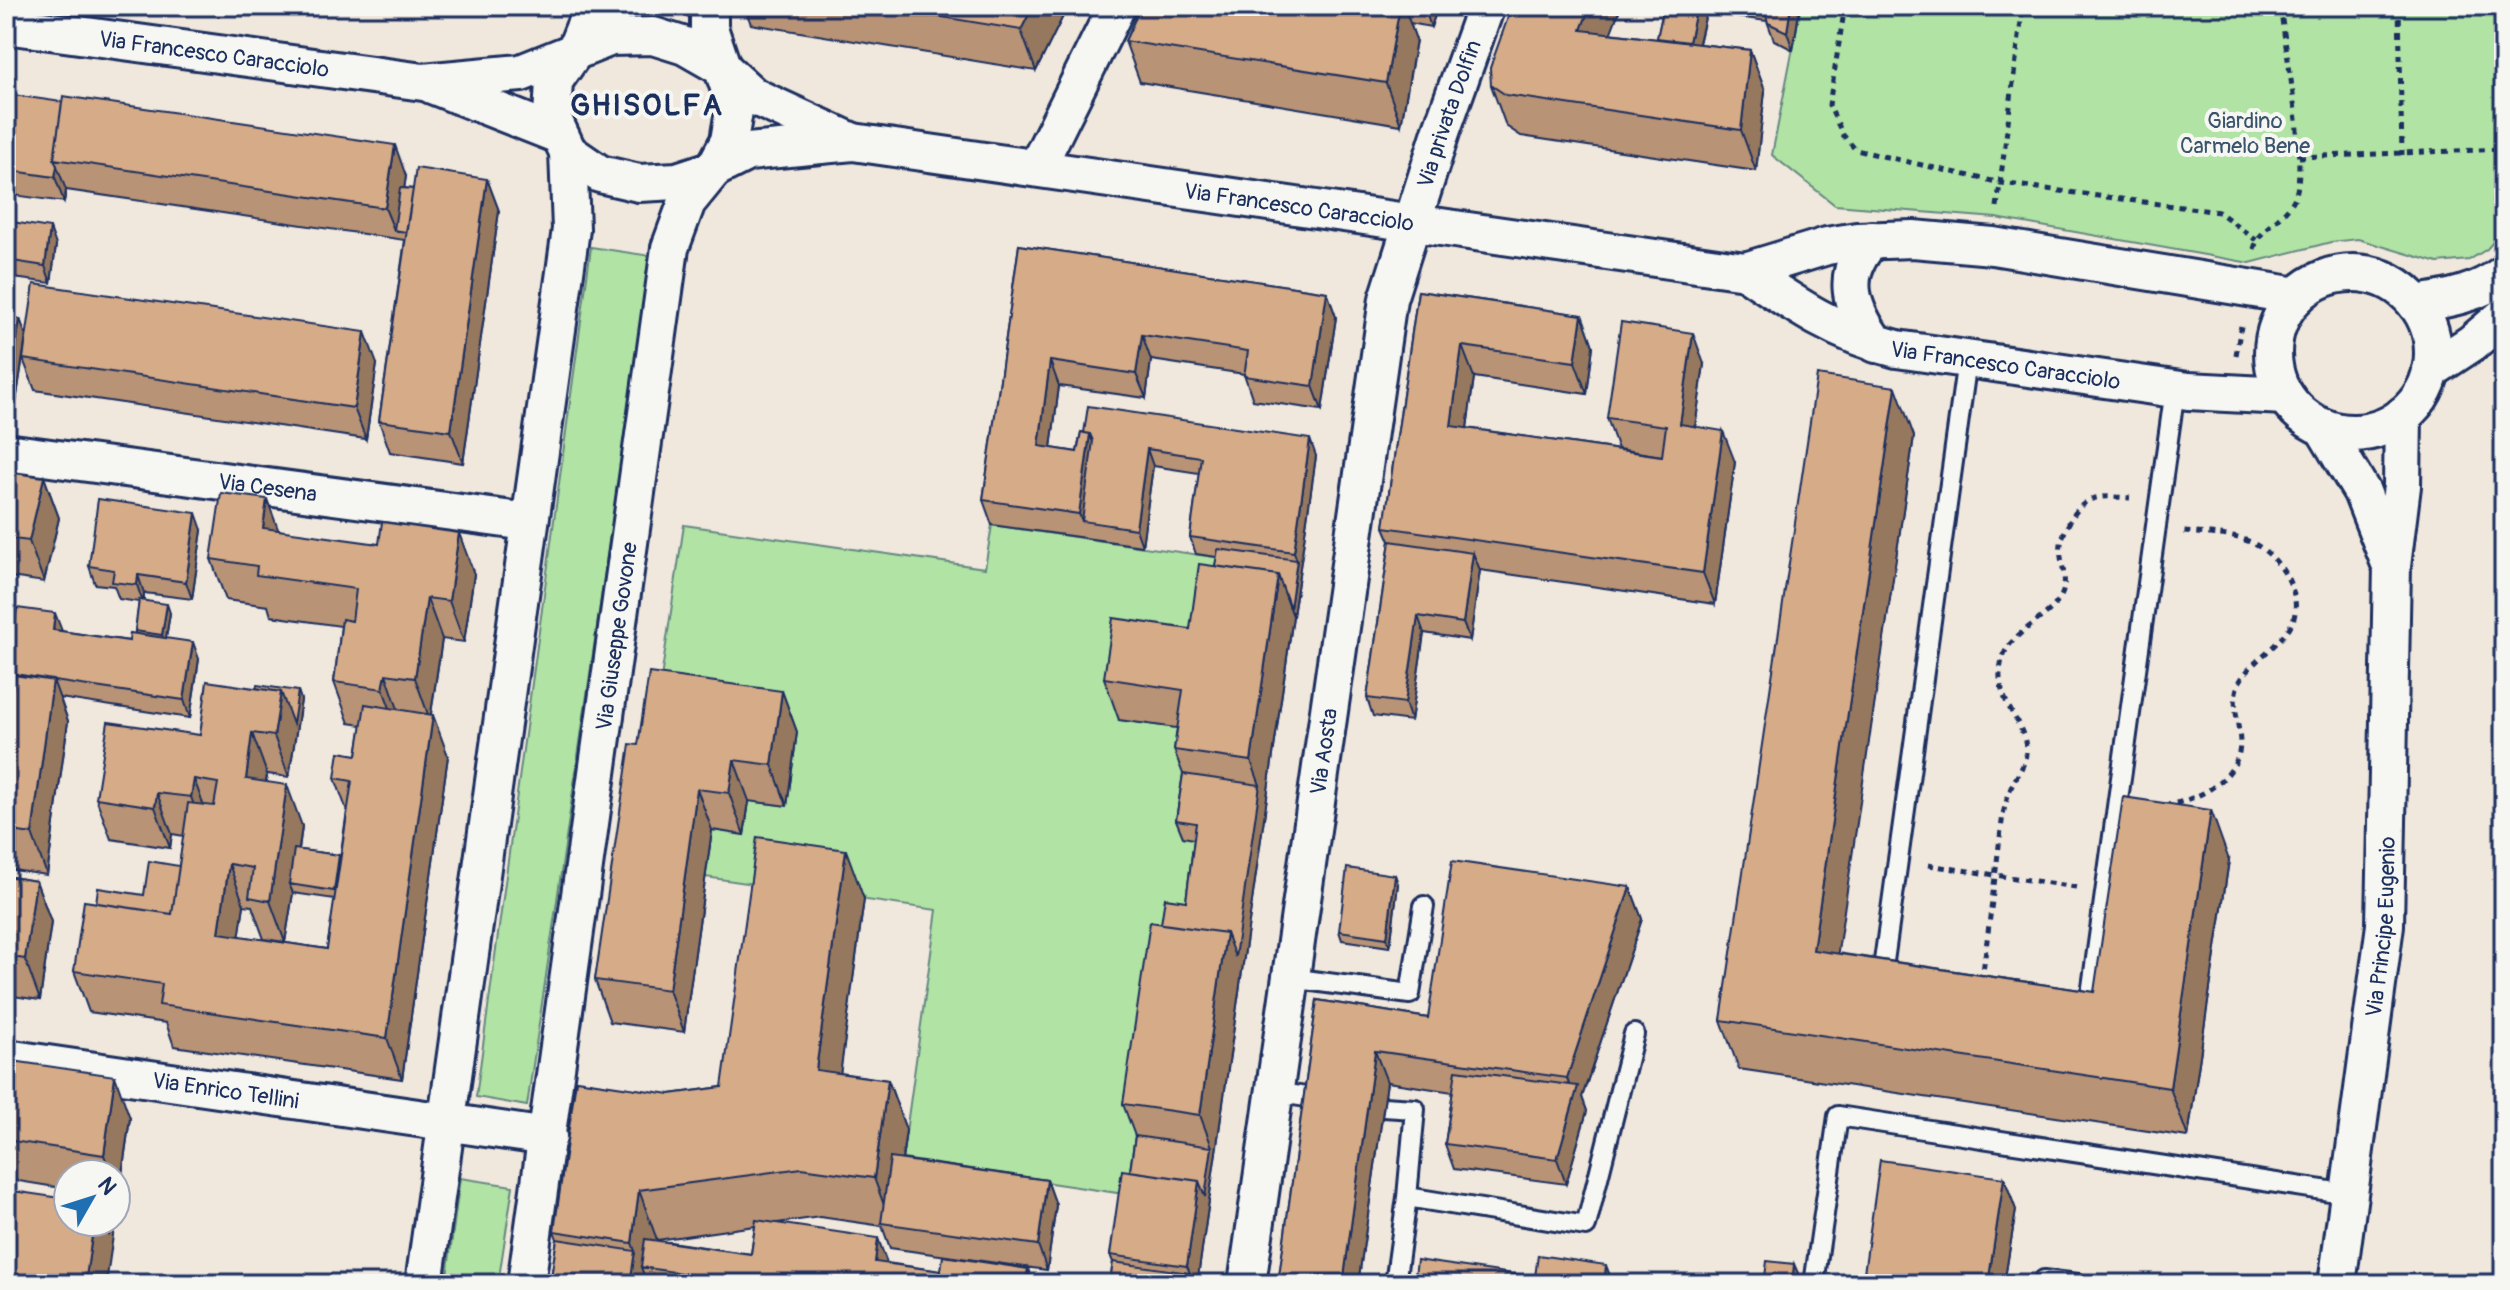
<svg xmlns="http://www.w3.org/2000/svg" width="2510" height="1290" font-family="Pangolin,sans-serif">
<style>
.green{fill:#b0e3a4;stroke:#668981;stroke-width:2}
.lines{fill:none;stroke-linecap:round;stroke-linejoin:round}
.lane-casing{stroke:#1b2f5e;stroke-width:24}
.street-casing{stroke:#1b2f5e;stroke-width:42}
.path{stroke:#1b2f5e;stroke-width:5;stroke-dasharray:6 6;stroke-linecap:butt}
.lane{stroke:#f6f6f2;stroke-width:18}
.street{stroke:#f6f6f2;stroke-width:36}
.wall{fill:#b89374;stroke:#1b2f5e;stroke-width:2;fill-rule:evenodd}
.shaded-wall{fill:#96785e;stroke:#1b2f5e;stroke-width:2}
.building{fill:#d6ab87;stroke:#1b2f5e;stroke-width:2}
.labels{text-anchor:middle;stroke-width:8;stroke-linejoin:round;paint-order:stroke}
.street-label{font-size:22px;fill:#1b2f5e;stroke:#f6f6f2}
.park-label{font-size:22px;fill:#39536c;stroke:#f6f6f2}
.district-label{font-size:30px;font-weight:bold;letter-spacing:2px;fill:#1b2f5e;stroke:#f6f6f2}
</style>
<rect width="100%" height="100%" fill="#f0e7dd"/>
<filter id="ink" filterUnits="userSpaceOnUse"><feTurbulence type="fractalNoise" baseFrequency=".0125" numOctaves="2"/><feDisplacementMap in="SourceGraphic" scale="16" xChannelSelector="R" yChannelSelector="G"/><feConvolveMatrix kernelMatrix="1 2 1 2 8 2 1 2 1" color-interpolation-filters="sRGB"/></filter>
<g filter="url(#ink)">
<path class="green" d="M1801 6H2504V140L2492 201 2504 213 2499 235 2487 249 2469 260 2438 263 2358 239 2331 242 2250 263 1996 218 1835 205 1772 155Z
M591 247 651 256 527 1106 476 1097Z
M684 525 985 568 992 525 1221 558 1205 670 1120 720 1198 731 1203 840 1131 1195 902 1161 937 910 705 877 712 830 744 834 749 801 787 806 645 785Z
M460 1178 513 1186 498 1284H446Z"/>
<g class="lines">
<defs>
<path id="lane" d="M1290 978 1410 994 1424 906
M1881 983 1967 360
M2088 1016 2175 389
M1274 1092 1319 1099
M1383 1107 1415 1109 1407 1197 1586 1226 1634 1034
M1395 1284 1407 1197
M1814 1284 1838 1116 2349 1194
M2043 1284 2044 1280 2078 1284"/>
<g id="street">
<path id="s1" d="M6 25 423 82 521 73 611 37 653 36 685 46 720 66 753 96 853 142"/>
<path d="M432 85 559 135"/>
<path id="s2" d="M568 152 600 174 639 183 677 181 714 169 748 152 853 142 1745 271C1793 304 1839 335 1897 349L2188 391 2285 396"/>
<path d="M1037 167 1117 6"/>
<path d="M1872 240C1838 274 1851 309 1876 344"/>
<path d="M1745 271 1827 246 1857 241 1913 239 1993 246 2297 296"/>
<circle cx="2353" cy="353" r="80"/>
<path d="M2416 304C2449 299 2477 294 2504 274"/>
<path d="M2431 370 2472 343 2504 316"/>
<path d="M2323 427 2362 492 2389 561"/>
<path id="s3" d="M6 452 528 522"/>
<path id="s4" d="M6 1058 548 1137"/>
<path d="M424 1284 571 229 568 152 552 117 554 81 575 51 593 6"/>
<path id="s5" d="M526 1284 670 248 687 202 714 169 729 141 735 105 709 28V6"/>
<path id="s6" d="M1247 1284 1388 299 1441 132 1486 6"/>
<path id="s7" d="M2337 1284 2385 925 2392 566 2402 486 2403 415"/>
</g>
</defs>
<use href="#lane" class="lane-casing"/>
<use href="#street" class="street-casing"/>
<path class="path" d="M1845 6 1829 105 1843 135 1856 150 2001 183 2219 212 2256 240
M2399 6 2402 155
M2299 157 2504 149
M1997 207 2023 6
M2254 249C2260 226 2286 218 2295 197 2308 166 2285 45 2280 6
M2236 355 2241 326
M2164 805C2195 802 2239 780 2240 744 2240 725 2230 701 2239 683 2252 659 2280 647 2292 623 2306 593 2275 549 2245 540 2226 534 2204 534 2184 532
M1928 865 2076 887
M1982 980 2003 814C2005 806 2007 798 2010 790 2015 777 2026 766 2026 752 2027 720 1991 701 2002 660 2009 632 2046 621 2060 598 2068 585 2063 571 2061 557 2059 543 2063 535 2069 523 2085 493 2099 496 2130 498"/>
<use href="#lane" class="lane"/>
<use href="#street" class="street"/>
</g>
<path class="wall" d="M744 6H1068L1036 71 751 24Z
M1141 6H1438L1431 27 1410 23 1416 40 1401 125 1140 82 1125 41Z
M1512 6H1621L1610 33 1657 39 1664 6H1800L1793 50 1774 40 1767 21 1706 13 1699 44 1750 50 1765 91 1756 171 1521 136 1506 126 1491 85Z
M6 94 406 176 404 188 413 189 487 179 499 211 463 463 390 452 379 421 405 240 66 190 64 202 6 194Z
M6 221 56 245 51 283 6 277Z
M1019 245 1327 292 1336 317 1322 410 1253 400 1244 374 1151 360 1146 398 1059 386 1051 448 1077 452 1081 432 1316 456 1197 1284 1110 1281 1113 1262 1110 1255 1130 1171 1135 1136 1123 1104 1161 924 1186 901 1194 839 1183 837 1176 820 1183 774 1174 750 1177 728 1119 720 1104 678 1190 629 1215 566 1217 557 1196 554 1190 537 1199 473 1153 466 1142 546 992 525 983 500Z
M1418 291 1582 315 1593 346 1587 394 1474 377 1467 428 1662 456 1618 449 1607 418 1704 364 1695 427 1735 462 1715 604 1480 570 1470 640 1424 633 1411 721 1373 716 1367 698 1390 541 1384 527Z
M6 317 20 319 26 336 14 415 6 413Z
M23 359 377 364 366 439 35 390Z
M1914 436 1837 953 2094 992 2229 860 2188 1137 1739 1069 1721 1020Z
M6 472 44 477 59 518 44 582 10 577 6 603Z
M202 530 192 599 144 593V600L170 613 166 638 199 659 190 718 60 698 68 721 47 875 6 869V730L13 691 6 690V619L61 631 129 641 135 633V631L139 602 119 599 114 586 95 584 89 566Z
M278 530 474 574 464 642 442 639 431 714 448 756 402 1079 174 1046 166 1023 89 1012 74 971 96 903 144 895 179 866 184 836 172 834 170 848 111 839 96 798 200 735 256 688 298 691 301 700 289 777 267 774 266 782 302 826 299 850 339 855 340 858 347 811 335 778 357 755 362 725 349 723 334 682 341 626 271 616 268 606 226 600 211 559ZM293 893 335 899 327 949 239 936 244 905 252 906 264 939 285 942Z
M782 691 797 732 787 806 749 801 744 835 712 830 684 1032 610 1022 595 980 638 745Z
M1395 875 1398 884 1390 947 1342 940 1339 931Z
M6 876 36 881 51 922 40 1000 6 995Z
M1630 887 1642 919 1582 1097 1587 1111 1566 1184 1454 1169 1445 1144 1453 1092 1387 1082 1358 1284H1278L1317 1000 1428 1018Z
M864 899 840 1073 888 1080 906 1130 902 1159 1047 1180 1056 1205 1047 1270 890 1248 882 1226 820 1217 777 1223 887 1263 941 1271 1028 1269 1033 1284H550L557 1239 554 1231 670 1094 722 1087ZM755 1226 751 1254 657 1240Z
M6 1060 130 1118 116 1216V1174H68V1189L6 1179Z
M2004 1178 2016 1210 2004 1284H1864L1863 1280Z"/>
<path class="shaded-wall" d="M1033 6H1068L1036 71 1021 30Z
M1400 6H1404L1416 40 1401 125 1386 83Z
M1426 6H1438L1431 27 1425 10Z
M1590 6H1621L1596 71 1581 30Z
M1697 6H1703L1706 13 1695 59 1689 42Z
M1791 6H1800L1793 50 1787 32Z
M1750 50 1765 91 1756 171 1741 130Z
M395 145 406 176 398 231 394 230 385 208Z
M57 166 66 190 64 202 55 177Z
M487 179 499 211 463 463 451 431Z
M50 228 56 245 51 283 45 266Z
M1327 292 1336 317 1322 410 1313 386Z
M1582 315 1593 346 1587 394 1575 362Z
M20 319 26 336 14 415 8 397Z
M365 332 377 364 366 439 354 408Z
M1693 333 1704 364 1691 456 1680 424Z
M1142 335 1151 360 1146 398 1136 374Z
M1462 346 1474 377 1463 457 1451 426Z
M1050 361 1059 386 1048 471 1039 446Z
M1896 387 1914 436 1831 999 1813 950Z
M1723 431 1735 462 1715 604 1703 573Z
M1090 434 1099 458 1082 521 1079 514Z
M1310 439 1316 456 1293 616 1290 608 1297 560 1294 552Z
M1147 449 1153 466 1142 546 1136 529Z
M44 477 59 518 44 582 29 541Z
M267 499 282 540 263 528Z
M196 513 202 530 192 599 186 582Z
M459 533 474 574 464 642 449 601Z
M1473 553 1480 570 1470 640 1463 623Z
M6 566 10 577 6 603Z
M138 575 144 593 143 603 137 585Z
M1278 575 1293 616 1197 1284H1188L1190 1273 1187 1266 1199 1181 1212 1147 1200 1115 1226 933 1260 785 1251 761Z
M427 598 442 639 430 720 415 678Z
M167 604 170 613 165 644 162 635Z
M55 613 62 631 53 630Z
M1418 616 1424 633 1411 721 1405 703Z
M193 642 199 659 190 718 184 700Z
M386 674 400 715 398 730 383 689Z
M53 680 68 721 47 875 32 834Z
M298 691 301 700 289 777 274 736 281 692Z
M782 691 797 732 787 806 772 765Z
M433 715 448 756 402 1079 387 1038Z
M252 733 267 774 261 820 246 779Z
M734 760 749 801 744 835 729 793Z
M194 779 209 820 206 839 191 797Z
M287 785 302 826 294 885 289 884 293 893 285 942 270 901Z
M697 789 712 830 684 1032 669 990Z
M157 793 172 834 170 848 155 807Z
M2211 810 2229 860 2188 1137 2170 1088Z
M846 850 864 899 834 1119 816 1070Z
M229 864 244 905 234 974 219 933Z
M1395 875 1398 884 1390 947 1387 938Z
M36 881 51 922 40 1000 25 959Z
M1630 887 1642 919 1582 1097 1587 1111 1566 1184 1557 1159 1574 1100 1567 1078Z
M1375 1051 1387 1082 1358 1284H1343Z
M115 1076 130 1118 116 1216V1174H111L104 1155Z
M888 1080 906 1130 893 1225 891 1224 874 1178Z
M2004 1178 2016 1210 2004 1284H1988Z
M1047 1180 1056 1205 1047 1270 1038 1245Z
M639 1190 657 1240 653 1269 641 1267 647 1284H630L635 1251 632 1243Z
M94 1222H115L106 1284H85Z
M878 1238 887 1263 884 1284 875 1262Z
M1794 1264 1798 1273 1796 1284H1792Z
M1606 1265 1613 1284H1604Z
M1028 1269 1033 1284H1025Z"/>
<path class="building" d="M875 6H1033L1021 30Z
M1141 6H1400L1386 83 1125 41Z
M1404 6H1426L1425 10Z
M1512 6H1590L1581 30 1750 50 1741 130 1506 95 1491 85 1490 68Z
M1664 6H1697L1689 42 1657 38Z
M1764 6H1791L1787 32 1768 23Z
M6 94 62 102 54 159 57 166 55 177 6 170Z
M63 96 395 145 385 208 54 159Z
M416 168 487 179 451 431 379 421Z
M400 188 413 189 406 232 394 230Z
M6 221 50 228 45 266 6 260Z
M1019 245 1327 292 1313 386 1244 376 1248 351 1142 335 1136 374 1050 361 1039 446 1077 452 1081 432 1090 434 1079 514 983 500Z
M34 284 365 332 354 408 23 359Z
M1418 291 1582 315 1575 362 1462 346 1451 426 1662 456 1666 426 1607 418 1621 322 1693 333 1680 424 1723 431 1703 573 1384 527Z
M6 317 20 319 8 397H6Z
M1817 375 1896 387 1813 950 2094 992 2123 797 2211 810 2170 1088 1721 1020Z
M1088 406 1310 439 1294 552 1190 537 1201 457 1147 449 1136 529 1082 521 1093 441 1090 434 1084 433Z
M6 472 44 477 29 541 6 538Z
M221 493 267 499 263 528 379 544 382 522 459 533 449 601 427 598 415 678 386 674 383 689 334 682 342 619 352 621 356 589 256 575 257 566 211 559Z
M98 499 196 513 186 582 138 575 137 585 112 582 114 570 89 566Z
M1390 541 1473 553 1463 623 1418 616 1405 703 1367 698Z
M1218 549 1297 560 1290 608 1278 575 1215 566Z
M1199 564 1278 575 1251 761 1174 750 1183 690 1104 678 1113 618 1190 629Z
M139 600 167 604 162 635 135 631Z
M17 608 55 613 53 630 129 641 130 633 193 642 184 700 6 674V619L15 621Z
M649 673 782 691 772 765 734 760 729 793 697 789 669 990 595 980 630 744 638 745Z
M15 674 53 680 32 834 6 830V730Z
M207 681 281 692 274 736 252 733 246 779 287 785 270 901 249 897 253 868 229 864 219 933 327 949 352 781 335 778 339 752 357 755 365 704 433 715 387 1038 159 1005 162 984 74 971 84 901 172 914 188 803 214 806 218 783 194 779 191 797 157 793 155 807 96 798 108 722 200 735Z
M257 685 298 691 293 724 281 692 256 688Z
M1183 774 1260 785 1235 957 1226 933 1161 924 1165 898 1186 901 1196 823 1176 820Z
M757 837 846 850 816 1070 888 1080 874 1178 802 1168 639 1190 632 1243 554 1231 576 1080 670 1094 722 1087Z
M294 849 339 855 334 891 289 884Z
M149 861 179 866 172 914 96 903 98 888 144 895Z
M1452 861 1630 887 1567 1078 1375 1051 1343 1284H1278L1317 1000 1428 1018Z
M1347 868 1395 875 1387 938 1339 931Z
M6 876 36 881 25 959 6 956Z
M1150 922 1226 933 1200 1115 1123 1104Z
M6 1060 115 1076 104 1155 6 1140Z
M1456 1070 1578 1086 1557 1159 1445 1144Z
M1135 1136 1212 1147 1205 1197 1199 1181 1130 1171Z
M890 1158 1047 1180 1038 1245 881 1223Z
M1880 1160 2004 1178 1988 1284H1890L1863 1280Z
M1122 1170 1199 1181 1187 1266 1110 1255Z
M6 1190 68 1199V1222H94L85 1284H6Z
M756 1220 878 1238 875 1262 941 1271 939 1284H727V1280L641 1267 645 1239 751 1254Z
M104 1222H111L109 1236Z
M557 1239 635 1251 630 1284H550Z
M1538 1255 1606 1265 1604 1284H1534Z
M943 1256 1028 1269 1025 1284H939Z
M1417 1260 1520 1275 1519 1284H1414Z
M1767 1261 1794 1264 1792 1284H1764Z
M1113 1262 1190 1273 1188 1284H1130L1110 1281Z
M1098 1279 1130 1284H1097Z"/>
</g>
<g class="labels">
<g class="street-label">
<text dy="8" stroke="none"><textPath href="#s1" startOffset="210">Via Francesco Caracciolo</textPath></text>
<text dy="8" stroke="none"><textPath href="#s6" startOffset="1190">Via privata Dolfin</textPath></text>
<text dy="8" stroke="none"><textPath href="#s2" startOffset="750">Via Francesco Caracciolo</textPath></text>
<text dy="8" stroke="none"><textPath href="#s2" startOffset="1482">Via Francesco Caracciolo</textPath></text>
<text dy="8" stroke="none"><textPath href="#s3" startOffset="264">Via Cesena</textPath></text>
<text dy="8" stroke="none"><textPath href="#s5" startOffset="654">Via Giuseppe Govone</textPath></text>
<text dy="8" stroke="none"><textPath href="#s6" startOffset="538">Via Aosta</textPath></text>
<text dy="8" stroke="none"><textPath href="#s7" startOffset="360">Via Principe Eugenio</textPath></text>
<text dy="8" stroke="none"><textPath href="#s4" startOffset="222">Via Enrico Tellini</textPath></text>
</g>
<g class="park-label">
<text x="2245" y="128">Giardino<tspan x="2245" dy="25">Carmelo Bene</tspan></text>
</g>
<g class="district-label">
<text x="647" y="115">GHISOLFA</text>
</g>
</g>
<rect width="2510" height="1290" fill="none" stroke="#f6f6f2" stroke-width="32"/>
<rect x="16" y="16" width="2478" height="1258" fill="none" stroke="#1b2f5e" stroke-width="3" filter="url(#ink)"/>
<g transform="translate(92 1198) rotate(51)"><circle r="38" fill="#f6f6f2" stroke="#9ea6b7" stroke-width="2"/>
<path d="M0-6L14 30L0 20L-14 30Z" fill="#1f6fb2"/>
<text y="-12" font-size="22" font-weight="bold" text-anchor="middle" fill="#1b2f5e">N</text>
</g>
</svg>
